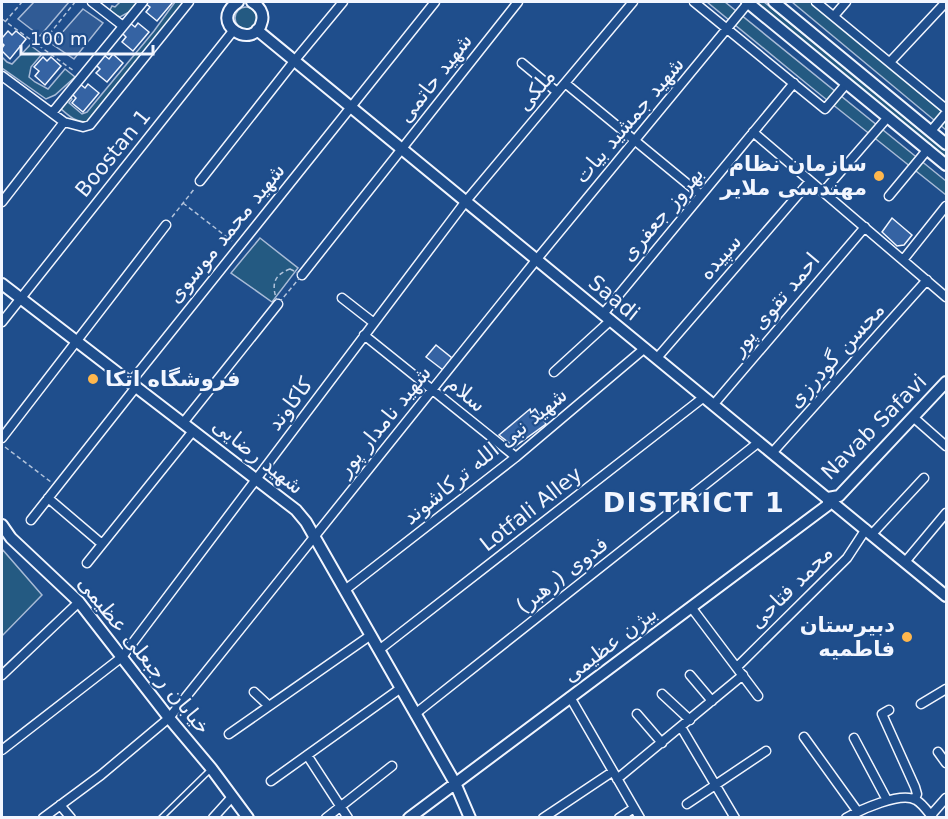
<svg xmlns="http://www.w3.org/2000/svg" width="948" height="819" font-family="'DejaVu Sans','Noto Sans Arabic',sans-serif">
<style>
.green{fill:#245a82;stroke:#a8bbd7;stroke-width:1.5}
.parking{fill:#305b95;stroke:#a8bbd7;stroke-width:1.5}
.building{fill:#3563a3;stroke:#f2f6ff;stroke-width:1.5}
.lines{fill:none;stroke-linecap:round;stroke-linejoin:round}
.lane-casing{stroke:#f2f6ff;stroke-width:7}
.street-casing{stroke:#f2f6ff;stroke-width:11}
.secondary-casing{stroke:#f2f6ff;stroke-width:14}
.path{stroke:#b3c4dc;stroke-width:1.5;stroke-dasharray:4.5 3;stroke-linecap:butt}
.lane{stroke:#1f4e8c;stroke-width:4}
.street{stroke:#1f4e8c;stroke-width:8}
.secondary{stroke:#1f4e8c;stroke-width:10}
.poi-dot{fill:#ffb74d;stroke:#1f4e8c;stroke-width:2}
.labels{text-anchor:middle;stroke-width:4.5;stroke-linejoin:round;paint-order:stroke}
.street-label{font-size:21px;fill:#f2f6ff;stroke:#1f4e8c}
.poi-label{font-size:21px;font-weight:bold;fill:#f2f6ff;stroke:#1f4e8c;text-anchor:end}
.district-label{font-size:27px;font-weight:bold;letter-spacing:1.5px;fill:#f2f6ff;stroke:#1f4e8c}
</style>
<rect width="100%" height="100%" fill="#1f4e8c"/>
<path class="green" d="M120 2H138L131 11 120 17 109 12 112 6 115 7Z
M175 2H184L87 122C75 122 69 116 60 108L68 95 72 99 69 103 82 114 87 112 154 31Z
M707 2H725L946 181V195L812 88Z
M753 2H764L946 149V159Z
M792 2H811L946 115V130Z
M235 18a11 11 0 1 1 22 0a11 11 0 1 1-22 0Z
M30 45 42 54 31 67 29 77 35 82 48 89 65 69 75 77 55 95 46 99 2 68V57L7 62 12 64Z
M260 238 298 268 272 302 231 273Z
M2 549 42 595 2 636Z"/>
<path class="parking" d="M34 2H69L40 36 18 19Z
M83 9 103 23 74 59 52 44Z"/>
<path class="building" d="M147 2H173L157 21 146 12 150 7 145 3Z
M130 23 135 27 138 23 149 32 133 51 122 42 126 37 122 33Z
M8 31 12 35 16 31 26 39 10 59 2 51V48L4 45 2 43V38Z
M113 54 123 63 107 82 96 73 100 69 96 65 104 55 109 59Z
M43 57 47 61 51 57 61 66 45 85 35 76 39 71 34 67Z
M80 84 85 88 88 84 99 93 83 112 72 103 76 98 72 94Z
M892 218 912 235 904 245 897 246 882 232Z
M436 345 452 358 443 370 426 357Z
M530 409 531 413 535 409 546 424 514 447 499 435Z"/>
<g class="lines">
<defs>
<path id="lane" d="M161 818 211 769"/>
<path id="street" d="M92 2 123 26
M694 2 825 109 847 83
M816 2 946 109
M834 16 846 2
M890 62 946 2
M522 63 557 92
M2 76 64 122 83 127 90 125 189 2
M565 83 701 195
M52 113 143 2
M931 131 946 113
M753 132 946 297
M200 181 295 60 343 2
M823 192 888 117
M889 196 928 149
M2 202 64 122
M903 260 946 206
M302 275 518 2
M342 298 374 323
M603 314 794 83
M2 322 233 31
M364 335 516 457
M657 358 810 181
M554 372 611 320
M130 383 435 2
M714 404 865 227
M913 417 946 446
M183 423 278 304
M2 438 166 225
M772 453 927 280
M48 498 102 544
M31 520 136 387
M872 534 924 478
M905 562 946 513
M87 563 193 431
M345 590 516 457 645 348
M691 607 758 696
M379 650 704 397
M737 667 847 558 866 529
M2 675 79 602
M690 675 712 701
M254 692 269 706
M662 694 690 720
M570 697 640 818
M921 704 946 689
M889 710 882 714 915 787 917 794 915 799
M415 714 759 442
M637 714 662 743
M681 727 735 818
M229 734 371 635
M804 737 858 812
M854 738 887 800
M2 750 122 657 466 201 633 2
M938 752 946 763
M307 755 348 818
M617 779 743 675
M271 781 401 688
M687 804 766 751
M60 805 71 818
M931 815 946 798
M43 818 101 775 169 718 537 259 748 3
M213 818 232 797
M326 818 392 766
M543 818 612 772
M619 818 634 808
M846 818C860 810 901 791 916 800 922 803 928 812 933 818"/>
<path id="secondary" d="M238 2C206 23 255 53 262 21 264 13 259 6 252 2
M747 2 946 165
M774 2 946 144
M257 30 946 596
M2 284 296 510 306 522 455 783 470 818
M2 525 11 538 79 602 169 718 211 768 248 818
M409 818 828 505V498L839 496 946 382"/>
</defs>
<use href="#lane" class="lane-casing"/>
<use href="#street" class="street-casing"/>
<use href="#secondary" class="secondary-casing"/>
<path class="path" d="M2 19 74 71
M5 22 22 2
M40 46 75 2
M183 203 232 241
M172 217 195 188
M290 269 302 275 278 304C272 287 271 276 290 269Z
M5 447 51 482"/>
<use href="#lane" class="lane"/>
<use href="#street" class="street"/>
<use href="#secondary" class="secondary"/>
</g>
<g class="poi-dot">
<circle cx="879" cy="176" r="6"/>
<circle cx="93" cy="379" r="6"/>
<circle cx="907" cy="637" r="6"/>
</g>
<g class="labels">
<g class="street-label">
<text transform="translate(435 78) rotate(-52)" y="7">شهید حاتمی</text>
<text transform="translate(536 90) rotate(-50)" y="7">ملکی</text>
<text transform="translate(629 120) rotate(-50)" y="7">شهید جمشید بیات</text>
<text transform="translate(113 153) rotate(-51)" y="7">Boostan 1</text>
<text transform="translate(662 214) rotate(-50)" y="7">بهروز جعفری</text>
<text transform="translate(226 233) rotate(-51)" y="7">شهید محمد موسوی</text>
<text transform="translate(720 257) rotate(-49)" y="7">سپیده</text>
<text transform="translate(614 298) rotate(39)" y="7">Saadi</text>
<text transform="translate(775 304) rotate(-50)" y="7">احمد تقوی پور</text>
<text transform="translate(836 355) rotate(-48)" y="7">محسن گودرزی</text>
<text transform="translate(466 394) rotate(39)" y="7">سلام</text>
<text transform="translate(290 404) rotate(-53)" y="7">کاکاوند</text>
<text transform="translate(384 421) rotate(-51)" y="7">شهید نامدار پور</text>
<text transform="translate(874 427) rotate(-45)" y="7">Navab Safavi</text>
<text transform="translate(258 456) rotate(38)" y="7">شهید رضایی</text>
<text transform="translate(485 456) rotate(-39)" y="7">شهید نبی الله ترکاشوند</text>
<text transform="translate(531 509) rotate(-38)" y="7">Lotfali Alley</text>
<text transform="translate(562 575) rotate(-38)" y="7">فدوی (رهبر)</text>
<text transform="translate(791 587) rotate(-45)" y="7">محمد فتاحی</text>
<text transform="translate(610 644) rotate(-37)" y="7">بیژن عظیمی</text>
<text transform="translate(144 655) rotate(51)" y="7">خیابان رجبعلی عظیمی</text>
</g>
<g class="poi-label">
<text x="867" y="171">سازمان نظام<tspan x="867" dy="24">مهندسی ملایر</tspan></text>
<text x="105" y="386" text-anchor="start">فروشگاه اتکا</text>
<text x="895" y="632">دبیرستان<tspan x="895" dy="24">فاطمیه</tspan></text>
</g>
<g class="district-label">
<text x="694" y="512">DISTRICT 1</text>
</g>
</g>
<rect width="948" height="819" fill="none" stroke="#f2f6ff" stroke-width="6"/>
<path d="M21 45v9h132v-9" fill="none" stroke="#f2f6ff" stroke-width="3"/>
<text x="30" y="45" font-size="18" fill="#f2f6ff" stroke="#1f4e8c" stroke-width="4.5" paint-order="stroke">100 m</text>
</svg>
